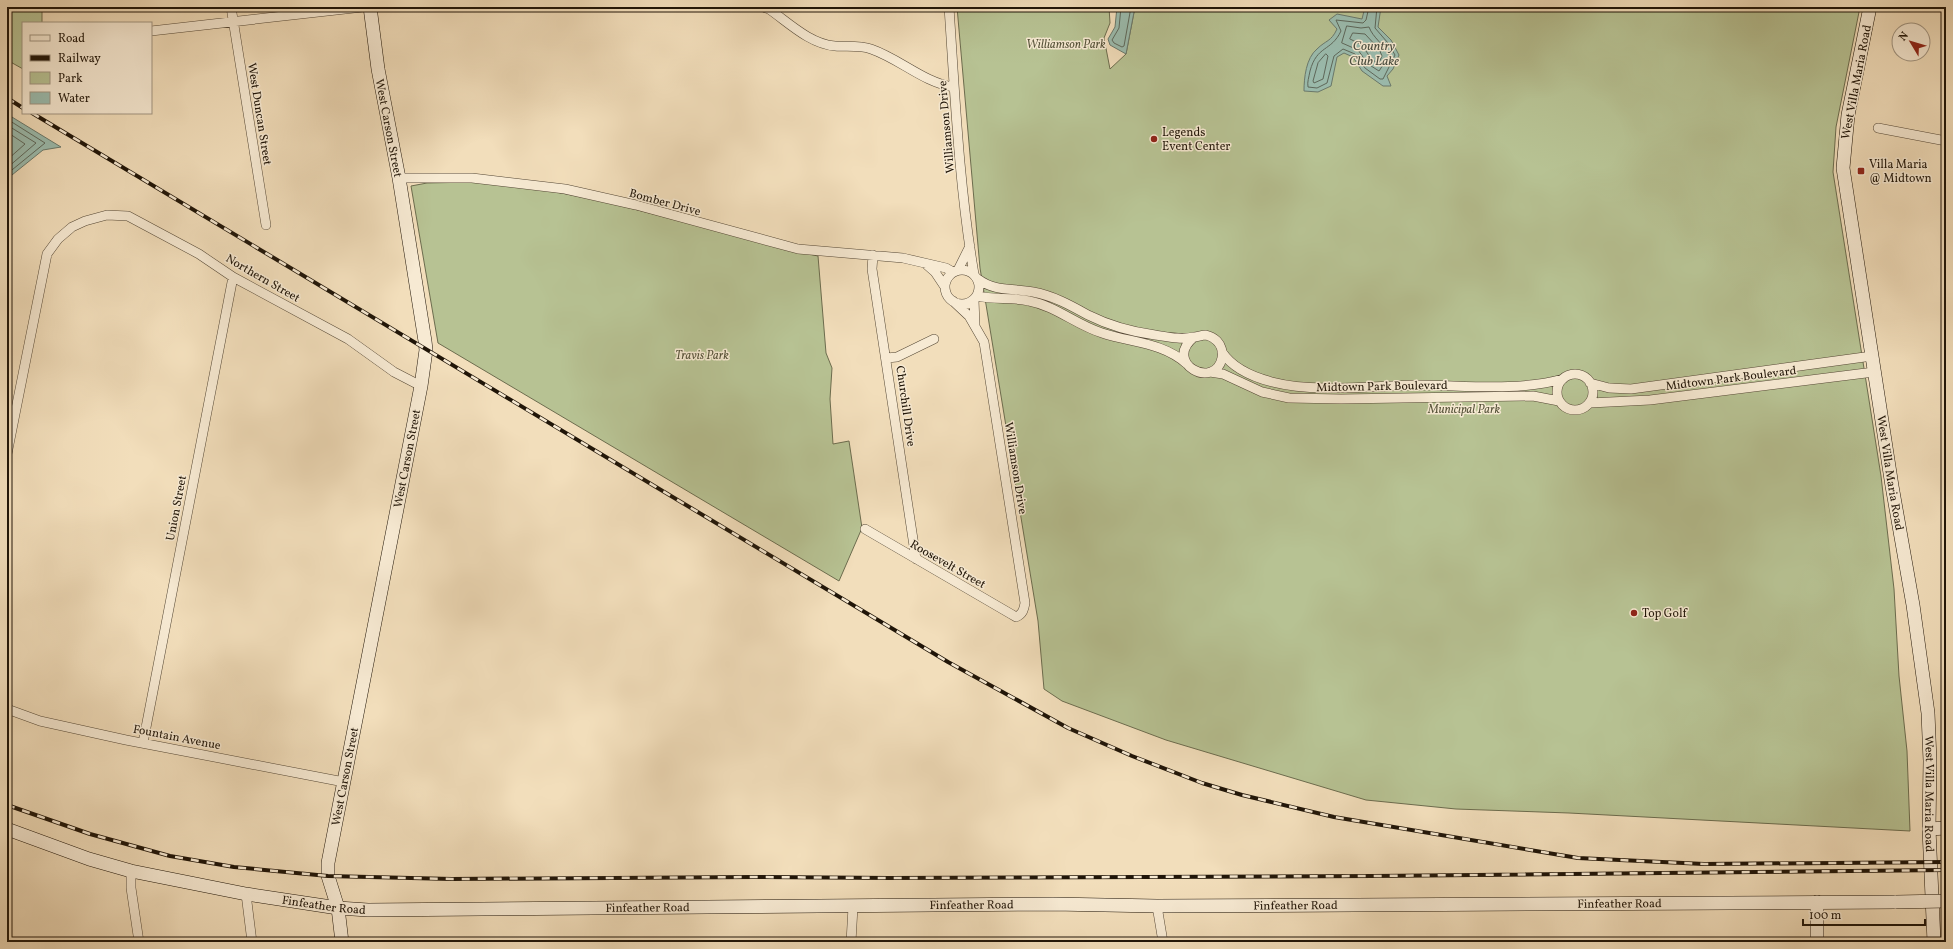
<svg xmlns="http://www.w3.org/2000/svg" width="1953" height="949" font-family="Vollkorn,serif">
<style>
.green{fill:#b7c293;stroke:#6c6c4e}
.water{fill:#9bbcae;stroke:#6a796c}
.lines{fill:none;stroke-linecap:round;stroke-linejoin:round}
.shore{stroke:#5e685b;stroke-width:1}
.street-casing{stroke:#544735;stroke-width:10}
.secondary-casing{stroke:#201508;stroke-width:14}
.street{stroke:#f7ead3;stroke-width:9}
.secondary{stroke:#f7ead3;stroke-width:13}
.rail-casing{stroke:#201508;stroke-width:4}
.rail{stroke:#f7ead3;stroke-width:2.5;stroke-dasharray:8;stroke-linecap:butt}
.secondary-bridge-casing{stroke:#201508;stroke-width:14;stroke-linecap:butt}
.secondary-bridge{stroke:#f7ead3;stroke-width:13}
.poi-dot{fill:#8f2418;stroke:#f7ead3;stroke-width:1.5}
.labels{text-anchor:middle;stroke-width:3;stroke-linejoin:round;paint-order:stroke}
.park-label{font-size:12px;font-style:italic;fill:#555239;stroke:#f7ead3}
.street-label{font-size:12px;fill:#201508;stroke:#f7ead3}
.poi-label{font-size:12px;fill:#201508;stroke:#f7ead3;text-anchor:start}
.water-label{font-size:13px;font-style:italic;fill:#4b4f42;stroke:#f7ead3}
</style>
<rect width="100%" height="100%" fill="#f2debb"/>
<filter id="stains"><feTurbulence type="fractalNoise" baseFrequency=".005" numOctaves="4"/><feColorMatrix values="0 0 0 0 .2 0 0 0 0 .09 0 0 0 0 .02 0 0 0 .5 -.17"/></filter>
<radialGradient id="worn" r=".72"><stop offset=".6" stop-color="#630" stop-opacity="0"/><stop offset="1" stop-color="#630" stop-opacity=".3"/></radialGradient>
<path class="green" d="M7 7H42V23H23V69L7 60Z
M957 7H1109L1110 23 1104 38 1110 69 1126 54 1135 7H1412L1429 11 1435 7H1860L1836 127 1833 172 1881 476 1894 589 1899 676 1907 751 1910 831 1569 813 1456 809 1366 800 1166 740 1062 701 1044 689 1038 621 980 268Z
M473 182C504 186 536 188 567 194 651 210 733 238 818 256L826 353 832 368 830 399 833 444 849 441 862 528 839 581 438 343 411 186 427 183Z"/>
<path class="water" d="M1117 7H1135L1126 54 1110 45 1108 39 1115 27Z
M1365 7H1381L1378 27 1391 40 1399 55 1393 69 1387 76 1391 86H1383L1362 71 1353 57 1344 53 1337 57 1331 86 1318 92 1304 91C1304 78 1306 58 1317 49 1326 40 1331 42 1337 29L1329 20 1337 14 1362 19Z
M7 114 61 147 43 150 7 179Z"/>
<g class="lines">
<path class="shore" d="M1121 7 1119 28 1112 40 1114 43 1122 47 1124 46 1131 7
M1369 7 1366 20 1363 23 1336 20 1341 31C1331 52 1317 45 1310 71 1309 77 1307 82 1308 87L1317 88 1327 83 1334 56 1343 49 1355 54 1365 68 1380 79H1383L1395 55 1388 43 1375 28 1377 7
M1347 26 1361 28 1369 27C1373 38 1384 44 1389 56L1379 71 1368 64 1358 50 1342 43Z
M1353 33 1365 34 1379 49 1382 56 1379 63 1372 60 1362 45 1350 39Z
M1326 54 1328 56 1323 79 1314 83 1313 81 1318 63Z
M7 119 45 143 7 174
M7 125 36 143 7 168
M7 132 25 144 7 160"/>
<defs>
<path id="street" d="M231 7 266 225
M763 7 769 9C789 23 810 44 835 46 847 47 859 45 871 49 900 59 923 82 953 87
M949 7C955 96 959 186 974 274
M151 31 363 7
M1878 128 1946 141
M399 178H472L565 189 636 205 798 249 903 258 946 268 953 272
M873 255 872 269 916 559
M927 265 935 272 945 287
M945 287a17 17 0 1 1 34 0a17 17 0 1 1-34 0Z
M958 270 970 246
M978 279C995 292 1013 288 1033 292 1054 296 1070 305 1088 315 1108 325 1133 332 1155 335 1168 337 1181 340 1194 337 1198 337 1201 335 1206 335 1210 336 1214 338 1217 341 1221 345 1223 352 1222 358 1215 391 1162 363 1194 337
M977 296C994 300 1012 297 1029 301 1056 306 1076 325 1102 333 1132 343 1162 342 1187 364
M974 300 975 325
M1222 352C1233 369 1253 377 1272 382 1315 393 1370 386 1415 385 1464 385 1515 392 1563 379
M887 358 897 357 934 339
M1210 372 1223 374 1262 392 1289 398 1341 399 1533 396 1559 401
M1557 392a18 18 0 1 1 36 0a18 18 0 1 1-36 0Z
M1590 383 1609 388 1631 389 1872 356
M1590 403 1650 400 1874 372
M7 454 47 254 58 239 72 227 85 221 107 215 128 216 199 254 233 277 348 339 394 372 421 386
M865 529 1011 614 1016 617C1023 614 1024 609 1025 603L984 342 969 316 953 301
M7 709 40 721 126 740 344 782
M143 743 233 277
M131 871V888L139 942
M246 894 252 942
M1157 906 1163 942
M851 942 853 907"/>
<g id="secondary">
<path id="s1" d="M1870 7 1848 115 1843 168 1892 486 1913 605 1928 713 1930 761 1929 829 1934 942"/>
<path id="s2" d="M7 829 89 859 131 871 246 894 338 908 368 910 1053 904 1157 906 1896 902"/>
<path d="M1929 829 1946 828"/>
<path id="s3" d="M342 942 338 908 328 876V863L421 386 426 350 425 341 399 178 378 69 370 7"/>
<path d="M1817 942V902"/>
</g>
</defs>
<use href="#street" class="street-casing"/>
<use href="#secondary" class="secondary-casing"/>
<use href="#street" class="street"/>
<use href="#secondary" class="secondary"/>
<defs>
<path id="rail" d="M7 98 23 108
M32 113 948 662 1068 728 1132 756 1202 783 1242 795 1334 817 1578 858 1704 864 1946 862
M7 805 90 834 170 856 234 867 328 876 452 879 753 877 890 878 1374 876 1946 870"/>
</defs>
<use href="#rail" class="rail-casing"/>
<use href="#rail" class="rail"/>
<defs>
<path id="secondary-bridge" d="M1896 902 1946 901"/>
</defs>
<use href="#secondary-bridge" class="secondary-bridge-casing"/>
<use href="#secondary-bridge" class="secondary-bridge"/>
</g>
<g class="poi-dot">
<circle cx="1154" cy="139" r="4"/>
<rect x="1857" y="167" width="8" height="8" rx="2"/>
<circle cx="1634" cy="613" r="4"/>
</g>
<g class="labels">
<g class="park-label">
<text x="1066" y="48">Williamson Park</text>
<text x="702" y="359">Travis Park</text>
<text x="1464" y="413">Municipal Park</text>
</g>
<g class="street-label">
<text transform="translate(1856 82) rotate(-79)" y="4">West Villa Maria Road</text>
<text transform="translate(260 114) rotate(81)" y="4">West Duncan Street</text>
<text transform="translate(946 127) rotate(-95)" y="4">Williamson Drive</text>
<text transform="translate(389 128) rotate(79)" y="4">West Carson Street</text>
<text transform="translate(665 202) rotate(15)" y="4">Bomber Drive</text>
<text transform="translate(263 278) rotate(30)" y="4">Northern Street</text>
<text transform="translate(1731 378) rotate(-7)" y="4">Midtown Park Boulevard</text>
<text transform="translate(1382 386) rotate(-1)" y="4">Midtown Park Boulevard</text>
<text transform="translate(906 406) rotate(82)" y="4">Churchill Drive</text>
<text dy="4" stroke="none"><textPath href="#s3" startOffset="493">West Carson Street</textPath></text>
<text transform="translate(1016 468) rotate(81)" y="4">Williamson Drive</text>
<text dy="4" stroke="none"><textPath href="#s1" startOffset="472">West Villa Maria Road</textPath></text>
<text transform="translate(176 508) rotate(-79)" y="4">Union Street</text>
<text transform="translate(948 564) rotate(30)" y="4">Roosevelt Street</text>
<text transform="translate(177 737) rotate(11)" y="4">Fountain Avenue</text>
<text dy="4" stroke="none"><textPath href="#s3" startOffset="169">West Carson Street</textPath></text>
<text dy="4" stroke="none"><textPath href="#s1" startOffset="796">West Villa Maria Road</textPath></text>
<text dy="4" stroke="none"><textPath href="#s2" startOffset="1623">Finfeather Road</textPath></text>
<text dy="4" stroke="none"><textPath href="#s2" startOffset="327">Finfeather Road</textPath></text>
<text dy="4" stroke="none"><textPath href="#s2" startOffset="975">Finfeather Road</textPath></text>
<text dy="4" stroke="none"><textPath href="#s2" startOffset="1299">Finfeather Road</textPath></text>
<text dy="4" stroke="none"><textPath href="#s2" startOffset="651">Finfeather Road</textPath></text>
</g>
<g class="poi-label">
<text x="1162" y="136">Legends<tspan x="1162" dy="14">Event Center</tspan></text>
<text x="1869" y="168">Villa Maria<tspan x="1869" dy="14">@ Midtown</tspan></text>
<text x="1642" y="617">Top Golf</text>
</g>
<g class="water-label">
<text x="1374" y="50">Country<tspan x="1374" dy="15">Club Lake</tspan></text>
</g>
</g>
<rect width="1953" height="949" fill="none" stroke="#f2debb" stroke-width="24"/>
<rect x="8" y="8" width="1937" height="933" fill="none" stroke="#201508" stroke-width="2"/>
<rect x="12" y="12" width="1929" height="925" fill="none" stroke="#201508"/>
<rect x="22" y="22" width="130" height="92" fill="#f7ead3" stroke="#a19582"/>
<rect x="30" y="35" width="20" height="6" fill="#f7ead3" stroke="#a19582"/>
<text x="58" y="42" font-size="12" fill="#201508">Road</text>
<rect x="30" y="55" width="20" height="6" fill="#201508" stroke="#a19582"/>
<text x="58" y="62" font-size="12" fill="#201508">Railway</text>
<rect x="30" y="72" width="20" height="12" fill="#b7c293" stroke="#a19582"/>
<text x="58" y="82" font-size="12" fill="#201508">Park</text>
<rect x="30" y="92" width="20" height="12" fill="#9bbcae" stroke="#a19582"/>
<text x="58" y="102" font-size="12" fill="#201508">Water</text>
<g transform="translate(1911 42) rotate(308)"><circle r="19" fill="#f7ead3" stroke="#a19582"/>
<path d="M0-3L7 15L0 10L-7 15Z" fill="#8f2418"/>
<text y="-6" font-size="11" font-weight="bold" text-anchor="middle" fill="#201508">N</text>
</g>
<path d="M1803 919v6h122v-6" fill="none" stroke="#201508" stroke-width="2"/>
<text x="1809" y="919" font-size="12" fill="#201508" stroke="#f7ead3" stroke-width="3" paint-order="stroke">100 m</text>
<rect width="100%" height="100%" filter="url(#stains)"/>
<rect width="100%" height="100%" fill="url(#worn)"/>
</svg>
